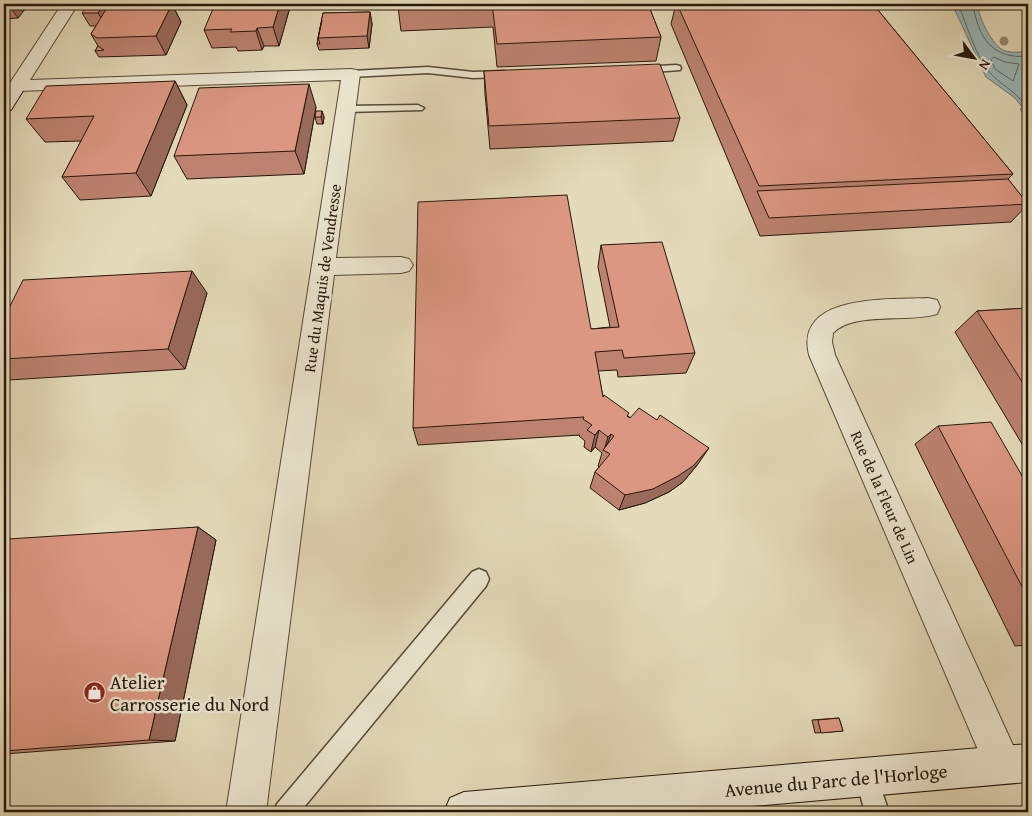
<svg xmlns="http://www.w3.org/2000/svg" width="1032" height="816" font-family="'Gentium Book Plus',serif">
<style>
.water{fill:#9ab8bb;stroke:#6b7874}
.lines{fill:none;stroke-linecap:round;stroke-linejoin:round}
.shore{stroke:#606862;stroke-width:1}
.lane-casing{stroke:#554936;stroke-width:3}
.street-casing{stroke:#554936;stroke-width:2}
.secondary-casing{stroke:#25180a;stroke-width:2}
.lane{fill:#ede8d2;fill-rule:evenodd}
.street{fill:#ede8d2;fill-rule:evenodd}
.secondary{fill:#ede8d2;fill-rule:evenodd}
.tree{fill:#928c70}
.wall{fill:#bd8270;stroke:#25180a}
.shaded-wall{fill:#9a6a5b;stroke:#25180a}
.building{fill:#dc9782;stroke:#25180a}
.labels{text-anchor:middle;stroke-width:5;stroke-linejoin:round;paint-order:stroke}
.street-label{font-size:16px;fill:#25180a;stroke:#ede8d2}
.near-poi-label{font-size:19px;fill:#25180a;stroke:#ede8d2;text-anchor:start}
.near-street-label{font-size:19px;fill:#25180a;stroke:#ede8d2}
</style>
<rect width="100%" height="100%" fill="#e4dbba"/>
<filter id="stains"><feTurbulence type="fractalNoise" baseFrequency=".004" numOctaves="4"/><feColorMatrix values="0 0 0 0 .2 0 0 0 0 .09 0 0 0 0 .02 0 0 0 .5 -.17"/></filter>
<radialGradient id="worn" r=".72"><stop offset=".6" stop-color="#630" stop-opacity="0"/><stop offset="1" stop-color="#630" stop-opacity=".3"/></radialGradient>
<path class="water" d="M952 4H978C977 15 991 42 1001 49 1009 54 1020 52 1028 51V74L1025 77 1028 82V120L1020 109 1023 108 1015 98 986 77Z"/>
<g class="lines">
<path class="shore" d="M958 4C967 25 976 58 991 74 1004 88 1021 93 1028 112
M973 4C978 37 992 60 1028 56
M994 57 1005 62 1019 64 1013 81 995 69 991 60Z"/>
<defs>
<path id="lane" d="M676 65 680 66 681 68 680 70 640 73 635 70 640 67Z
M428 67 473 72 505 71 510 74 505 77 473 78 428 73 351 77 346 74 351 71Z
M418 105 424 108 422 110 346 112 340 109 346 106Z
M479 569 486 572 489 579 486 586 300 812H273L277 804 472 572Z
M866 766 874 769 889 812H865L855 777 858 769Z"/>
<path id="street" d="M62 4H78L30 80 351 69 357 70 360 74 336 258 401 257 409 259 413 265 409 271 401 273 334 275 266 812H226L341 80 17 91 11 90 8 86Z
M928 298 937 300 940 307 937 314C909 323 854 311 833 333L832 342 835 355 1022 765 1016 778 1003 784 990 778 809 355C794 293 890 300 928 298Z"/>
<path id="secondary" d="M17 81 23 82 26 86 11 110 4 112V92L11 82Z
M1028 744V782L684 812H444L450 798 464 792Z"/>
</defs>
<use href="#lane" class="lane-casing"/>
<use href="#street" class="street-casing"/>
<use href="#secondary" class="secondary-casing"/>
<use href="#lane" class="lane"/>
<use href="#street" class="street"/>
<use href="#secondary" class="secondary"/>
</g>
<circle class="tree" cx="1004" cy="41" r="4.5"/>
<path class="wall" d="M4 4H29L18 18 4 19Z
M118 4 117 6 172 4 181 22 166 55 99 57 95 51 98 46 91 34 96 26H90L82 13Z
M398 4H648L661 37 656 61 497 67 493 27 401 31 398 7Z
M676 4H873L1013 174 1008 179 1028 204 1011 222 760 236 671 24Z
M290 7 279 46H264L262 50 238 51 236 47 212 48 204 30Z
M370 12 372 24 369 48 319 50 317 44 323 13Z
M484 71 680 118 673 141 490 149 485 94Z
M175 81 187 105 151 196 80 200 62 177 81 141 45 142 26 119Z
M316 107 304 174 187 179 174 156Z
M322 111 324 117 323 124H317L315 117Z
M601 245 695 353 686 373 618 377 617 370 598 371 603 397 628 416 698 464 683 482 669 492 645 503 619 510 590 488 595 472 599 467 598 466 602 453 595 447 591 452 584 447 585 441 579 436 580 435 418 445 413 428 591 329 610 327 598 267Z
M207 293 185 369 9 380 4 376V318Z
M1028 308V454L955 332 977 311Z
M938 426 1028 486V645L1015 646 915 444Z
M198 527 216 540 175 741 4 754V550Z
M839 718 843 731 815 733 812 720Z"/>
<path class="shaded-wall" d="M8 4H29L18 18Z
M104 4H118L106 25 98 13Z
M172 4 181 22 166 55 156 36Z
M280 4H289L290 7 279 46 273 27Z
M370 12 372 24 369 48 367 36Z
M257 28 264 46 262 50 256 31Z
M175 81 187 105 151 196 136 173Z
M309 84 316 107 304 174 295 151Z
M322 111 324 117 323 124 321 117Z
M192 271 207 293 185 369 168 349Z
M599 430 595 447 591 452 595 435Z
M611 434 605 451 604 450 608 437Z
M709 448 698 464 683 482 669 492 645 503 619 510 625 495Z
M198 527 216 540 175 741 149 740Z"/>
<path class="building" d="M88 4H104L98 13H82Z
M172 4 156 36 97 38 91 34 108 6Z
M215 4H280L273 27 257 28 256 31 230 32 232 29 204 30Z
M398 4H648L661 37 497 44 492 4 398 7Z
M677 4H873L1013 174 759 186Z
M370 12 367 36 318 38 323 13Z
M322 20 318 38 320 44H317Z
M98 46 104 50 95 51Z
M660 64 680 118 489 126 484 71Z
M175 81 136 173 62 177 94 116 26 119 46 86Z
M309 84 295 151 174 156 199 88Z
M316 111H322L321 117H315Z
M1008 179 1028 204 769 218 757 191Z
M567 195 591 329 619 327 601 245 662 242 695 353 624 358 622 350 595 352 603 397 604 395 629 413 627 416 630 418 639 408 657 420 660 415 709 448 693 466 678 476 653 489 625 495 595 472 610 454 603 450 614 436 611 434 608 437 599 430 595 435 587 430 592 425 583 419 584 417 413 428 418 202Z
M192 271 168 349 4 359V318L23 280Z
M1028 308V391L977 311Z
M991 422 1028 486V598L938 426Z
M198 527 149 740 4 751V550L8 539Z
M839 718 843 731 821 733 818 720Z"/>
<defs>
<symbol id="shop-disc" viewBox="-11 -11 22 22"><circle r="9.5" fill="#8f2418" stroke="#ede8d2"/><path d="M-5-2.5h2.3a2.7 3.5 0 0 1 5.4 0H5L5.5 6h-11ZM-1.5-2.5h3a1.5 2.3 0 0 0-3 0Z" fill="#fff"/></symbol>
</defs>
<g fill-rule="evenodd">
<use href="#shop-disc" x="82" y="680" width="25" height="25"/>
</g>
<g class="labels">
<g class="street-label">
<text transform="translate(322 278) rotate(-82)" y="6">Rue du Maquis de Vendresse</text>
<text transform="translate(885 497) rotate(66)" y="6">Rue de la Fleur de Lin</text>
</g>
<g class="near-poi-label">
<text x="110" y="689">Atelier<tspan x="110" dy="22">Carrosserie du Nord</tspan></text>
</g>
<g class="near-street-label">
<text transform="translate(836 780) rotate(-5)" y="7">Avenue du Parc de l'Horloge</text>
</g>
</g>
<rect width="1032" height="816" fill="none" stroke="#e4dbba" stroke-width="20"/>
<rect x="5" y="5" width="1022" height="806" fill="none" stroke="#25180a" stroke-width="2.5"/>
<rect x="10" y="10" width="1012" height="796" fill="none" stroke="#25180a"/>
<g transform="translate(974 58) rotate(122)" stroke="#ede8d2" stroke-width="4" paint-order="stroke">
<path d="M0-4L9 19L0 12L-9 19Z" fill="#25180a"/>
<text y="-8" font-size="14" font-weight="bold" text-anchor="middle" fill="#25180a">N</text>
</g>
<rect width="100%" height="100%" filter="url(#stains)"/>
<rect width="100%" height="100%" fill="url(#worn)"/>
</svg>
